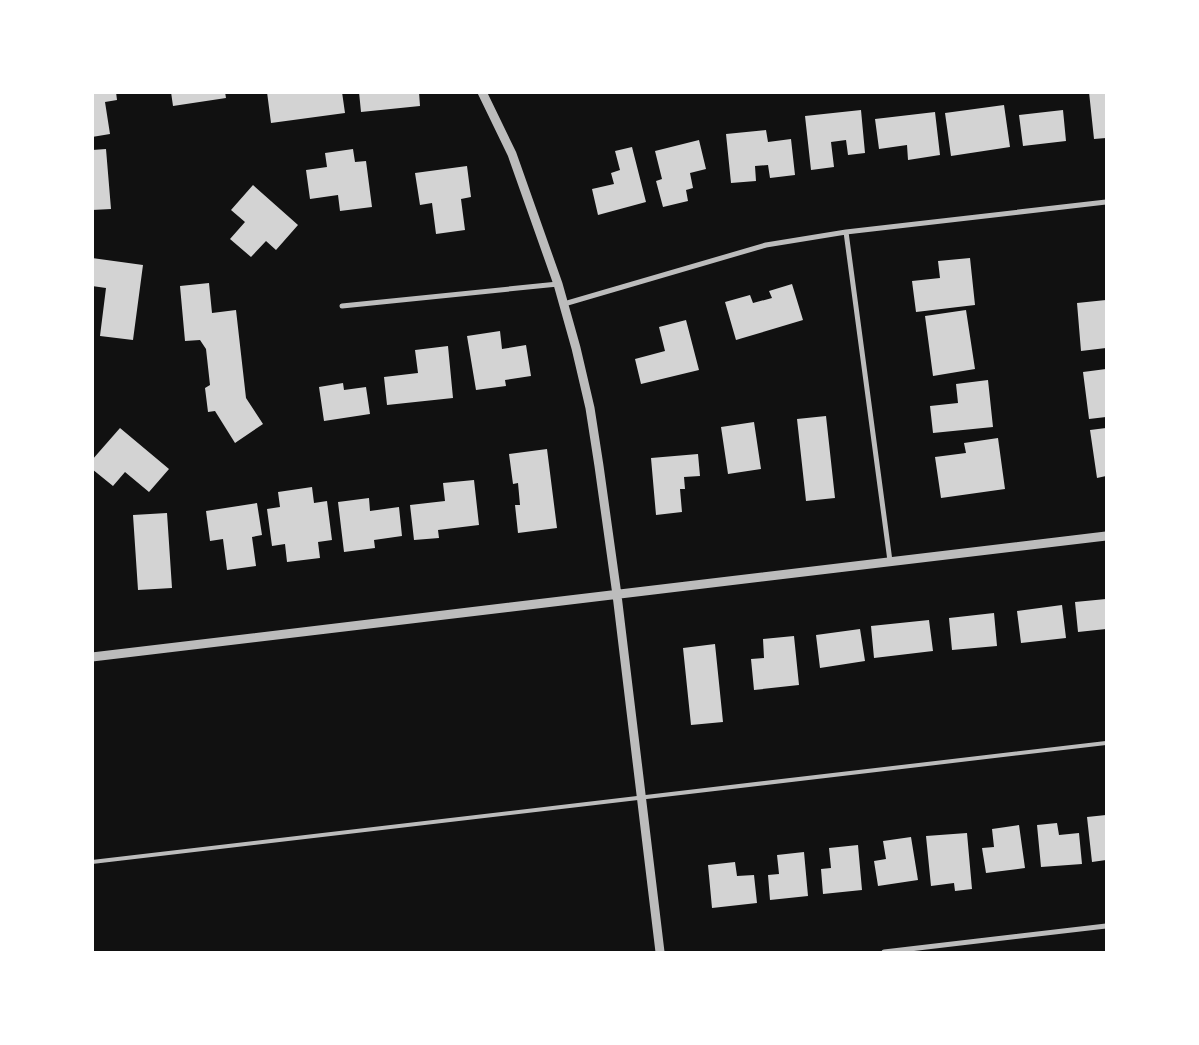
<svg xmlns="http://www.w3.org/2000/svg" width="1199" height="1045" font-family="'PT Sans Narrow',sans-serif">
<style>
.building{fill:#d3d3d3}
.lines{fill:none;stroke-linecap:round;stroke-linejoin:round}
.service{stroke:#bcbcbc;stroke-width:4}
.minor{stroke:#bcbcbc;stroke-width:5}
.tertiary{stroke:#bcbcbc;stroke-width:9}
</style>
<rect width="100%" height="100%" fill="#111"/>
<path class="building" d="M92 92H116L117 100 105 102 110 134 92 137Z
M171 92H225L226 98 173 106Z
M267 92H342L345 113 271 123Z
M359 92H419L420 106 361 112Z
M1089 92H1106V138L1094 139Z
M1004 105 1010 147 951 156 945 113Z
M861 110 865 153 848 155 846 140 831 142 834 167 811 170 805 116Z
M1063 110 1066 141 1023 146 1019 115Z
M935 112 940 155 908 160 907 145 879 149 875 119Z
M766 130 768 142 791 139 795 175 770 178 768 165 755 166 756 181 731 183 726 134Z
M699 140 706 169 690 173 693 188 686 190 688 201 663 207 656 181 662 179 655 151Z
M632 147 646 202 598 215 592 189 614 184 611 173 620 170 615 151Z
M106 149 111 209 92 210V150Z
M353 149 355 162 366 161 372 207 340 211 338 195 310 199 306 170 327 167 325 153Z
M467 166 471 197 461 199 465 230 436 234 432 203 420 205 415 173Z
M253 185 298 225 276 250 266 241 251 257 230 239 245 222 231 210Z
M92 258 143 265 133 340 100 336 106 288 92 286Z
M970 258 975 305 916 312 912 281 940 278 938 261Z
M209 283 212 313 236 310 246 398 263 424 235 443 215 411 208 412 205 388 210 385 206 349 200 340 185 341 180 286Z
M792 284 803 320 736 340 725 302 750 295 753 303 772 298 769 291Z
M1106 300V348L1081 351 1077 303Z
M966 310 975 369 933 376 925 316Z
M686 320 699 370 641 384 635 359 665 351 659 327Z
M500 331 502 349 526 345 531 376 505 380 506 386 476 390 467 336Z
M448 346 453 398 387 405 384 377 418 373 415 350Z
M1106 369V417L1089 419 1083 372Z
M988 380 993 427 933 433 930 406 958 403 956 384Z
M343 383 344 390 366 387 370 414 324 421 319 387Z
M826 416 835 498 806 501 797 419Z
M754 422 761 469 728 474 721 427Z
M120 428 169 469 149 492 125 472 113 486 92 469V460Z
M1106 428V476L1097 478 1090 430Z
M998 438 1005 489 941 498 935 457 966 453 964 443Z
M547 449 557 528 518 533 515 505H520L518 483 513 484 509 454Z
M698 454 700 476 684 477 685 489H680L682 512 656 515 651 458Z
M474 480 479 525 438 530 439 538 414 540 410 505 445 501 443 483Z
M312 487 314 503 327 501 332 540 318 542 320 558 287 562 285 544 272 546 267 509 280 507 278 492Z
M369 498 370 511 399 507 402 536 374 540 375 548 344 552 338 502Z
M257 503 262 535 252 537 256 566 227 570 223 539 210 541 206 511Z
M167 513 172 588 138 590 133 515Z
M1106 599V629L1078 632 1075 602Z
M1062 605 1066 638 1021 643 1017 611Z
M994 613 997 646 952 650 949 618Z
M929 620 933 651 874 658 871 626Z
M860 629 865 661 820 668 816 635Z
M794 636 799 685 754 690 751 659 764 658 763 639Z
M715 644 723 722 691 725 683 648Z
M1106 815V860L1092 862 1087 817Z
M1057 823 1059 835 1079 833 1082 864 1041 867 1037 825Z
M1019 825 1025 868 986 873 982 848 994 847 992 829Z
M967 833 972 889 955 891 954 883 931 886 926 836Z
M911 837 918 880 878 886 874 861 886 859 883 841Z
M858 845 862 890 823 894 821 869 831 868 829 848Z
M804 852 808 896 770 900 768 875 779 874 777 855Z
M735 862 737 876 754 875 757 903 712 908 708 865Z"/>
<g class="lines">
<path class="service" d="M92 862 1106 743"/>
<path class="minor" d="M846 232 890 561
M564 304 766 245 846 232 1106 202
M342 306 558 284
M884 952 1106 926"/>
<path class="tertiary" d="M482 92 512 154 558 284 576 348 590 408 599 466 617 595 660 952
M92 657 1106 536"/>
</g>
<rect width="1199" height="1045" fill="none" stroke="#ffffff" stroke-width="188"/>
</svg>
